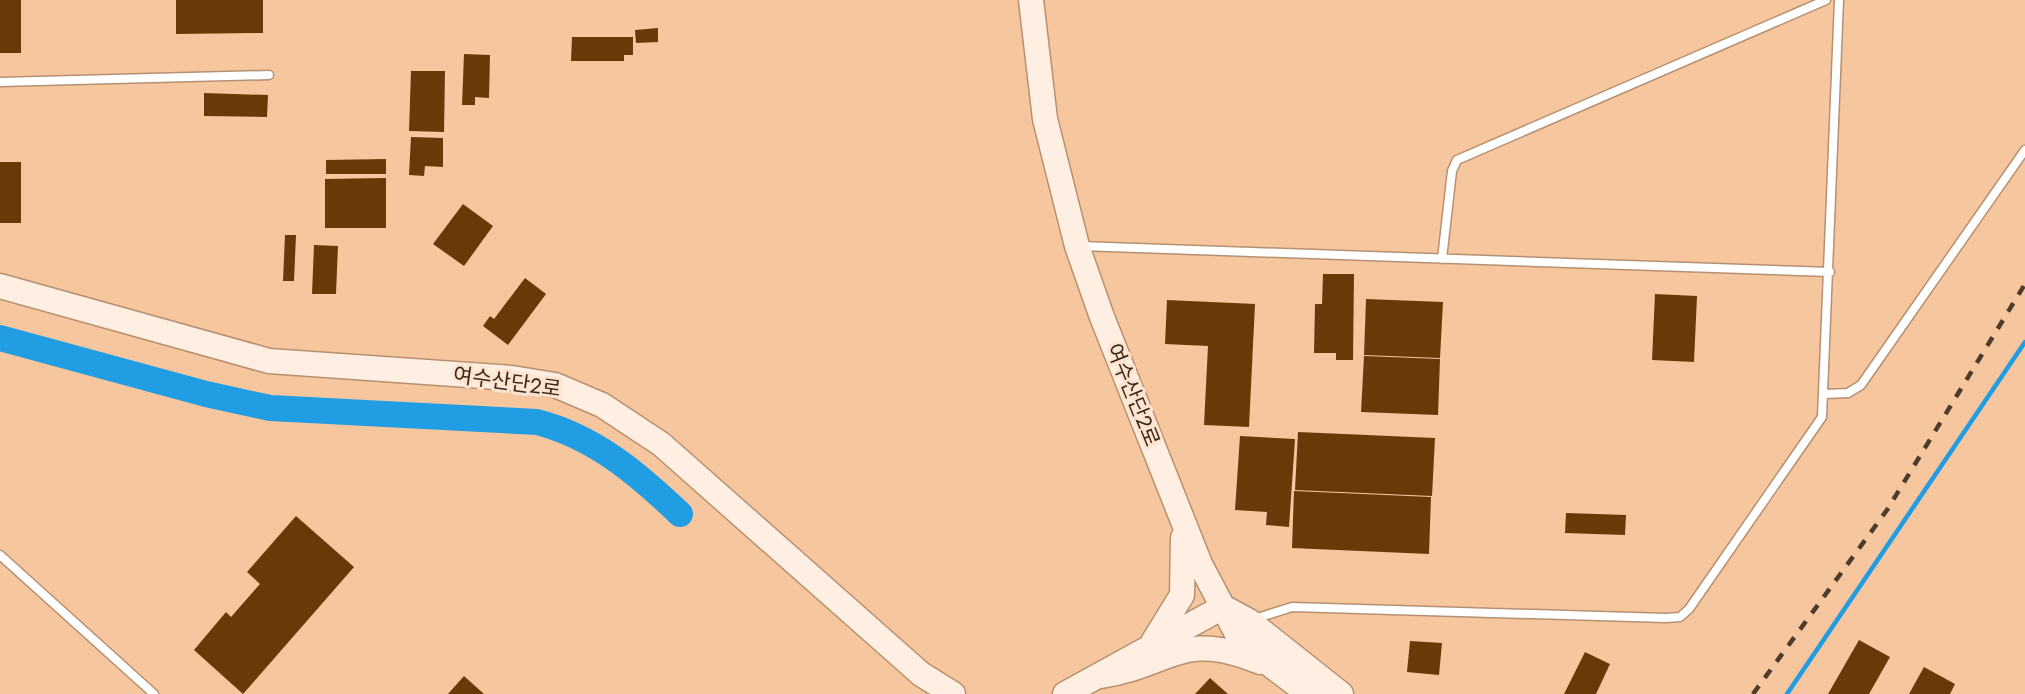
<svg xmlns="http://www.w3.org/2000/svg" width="2025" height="694" font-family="Jost,'Noto Sans KR',sans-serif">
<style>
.built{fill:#f6c69f}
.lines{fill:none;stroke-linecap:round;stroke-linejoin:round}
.stream{stroke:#209de3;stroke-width:4.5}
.river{stroke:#209de3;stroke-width:26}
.building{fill:#683a09}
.lane-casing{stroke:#b79070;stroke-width:11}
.secondary-casing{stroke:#b79070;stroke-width:27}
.lane{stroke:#fff;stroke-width:8}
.secondary{stroke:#feefe2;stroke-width:24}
.rail{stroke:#4d3b2b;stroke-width:4.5;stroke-dasharray:10 10;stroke-linecap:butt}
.labels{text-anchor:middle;stroke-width:6;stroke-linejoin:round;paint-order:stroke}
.street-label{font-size:21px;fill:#37281a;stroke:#fee4d0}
</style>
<rect width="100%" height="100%" fill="#fed3b2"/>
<path class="built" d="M0 0H2025V694H0Z"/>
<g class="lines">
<path class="stream" d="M1787 694 2025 342"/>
<path class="river" d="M0 338 206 394 270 408 537 422C595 437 638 474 680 514"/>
</g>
<path class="building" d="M0 0H21V53H0Z
M176 0H263V33L176 34Z
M658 28V42L636 43 635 30Z
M572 37H633V55H624V61H571Z
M464 54 490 55 489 98 475 97V105H462Z
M411 71H445L444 132 409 131Z
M204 93 268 95 267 117 204 116Z
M411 137 443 138V167L425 166 424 176 409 175Z
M386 159V174H326V160Z
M0 162H21V223H0Z
M386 178V228H325V179Z
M463 204 493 226 464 266 433 244Z
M285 235H296L294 281H283Z
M314 245 338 246 336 294H312Z
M1323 274H1354L1353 360H1336V353H1314L1315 304H1322Z
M525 278 546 294 508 345 483 326 490 316 494 319Z
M1655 294 1697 296 1694 362 1652 360Z
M1366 299 1443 302 1440 358 1364 355Z
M1167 300 1255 304 1249 427 1204 425 1208 346 1165 344Z
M1364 356 1440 359 1438 415 1361 412Z
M1298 432 1435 438 1432 496 1295 490Z
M1240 436 1295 439 1289 527 1266 525 1267 512 1235 510Z
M1294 491 1431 497 1429 554 1292 548Z
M1566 513 1626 515 1625 535 1565 533Z
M296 516 354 567 243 694 194 650 226 612 231 617 260 584 247 572Z
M1859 640 1890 657 1869 694H1828Z
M1410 641 1442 643 1439 675 1407 672Z
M1585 652 1610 664 1596 694H1564Z
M1924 667 1955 684 1950 694H1909Z
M464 676 484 694H448Z
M1210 678 1228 694H1195Z"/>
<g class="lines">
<defs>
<path id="lane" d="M0 82 269 75
M1080 246 1830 272
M1442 259 1452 171 1457 160 1826 0
M1825 394 1848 393 1861 385 2025 150
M0 555 154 694
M1251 620 1292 607 1666 618 1680 617 1689 609 1822 417 1839 0"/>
<path id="secondary" d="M1031 0 1045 119 1077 246 1102 317 1200 564 1236 632 1273 667 1309 694
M0 286 269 361 512 378 555 385 602 405 661 444 921 674 953 694
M1223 607 1249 621 1341 694
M1153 642 1182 595 1183 538
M1101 676C1171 665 1182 629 1260 662
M1065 694 1223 607"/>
</defs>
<use href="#lane" class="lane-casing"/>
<use href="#secondary" class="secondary-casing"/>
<use href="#lane" class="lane"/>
<use href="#secondary" class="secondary"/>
<path class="rail" d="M1753 694 1887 510 2025 284"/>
</g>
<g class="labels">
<g class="street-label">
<text transform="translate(507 382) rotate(8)" y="7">여수산단2로</text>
<text transform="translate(1133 395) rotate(68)" y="7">여수산단2로</text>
</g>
</g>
</svg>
